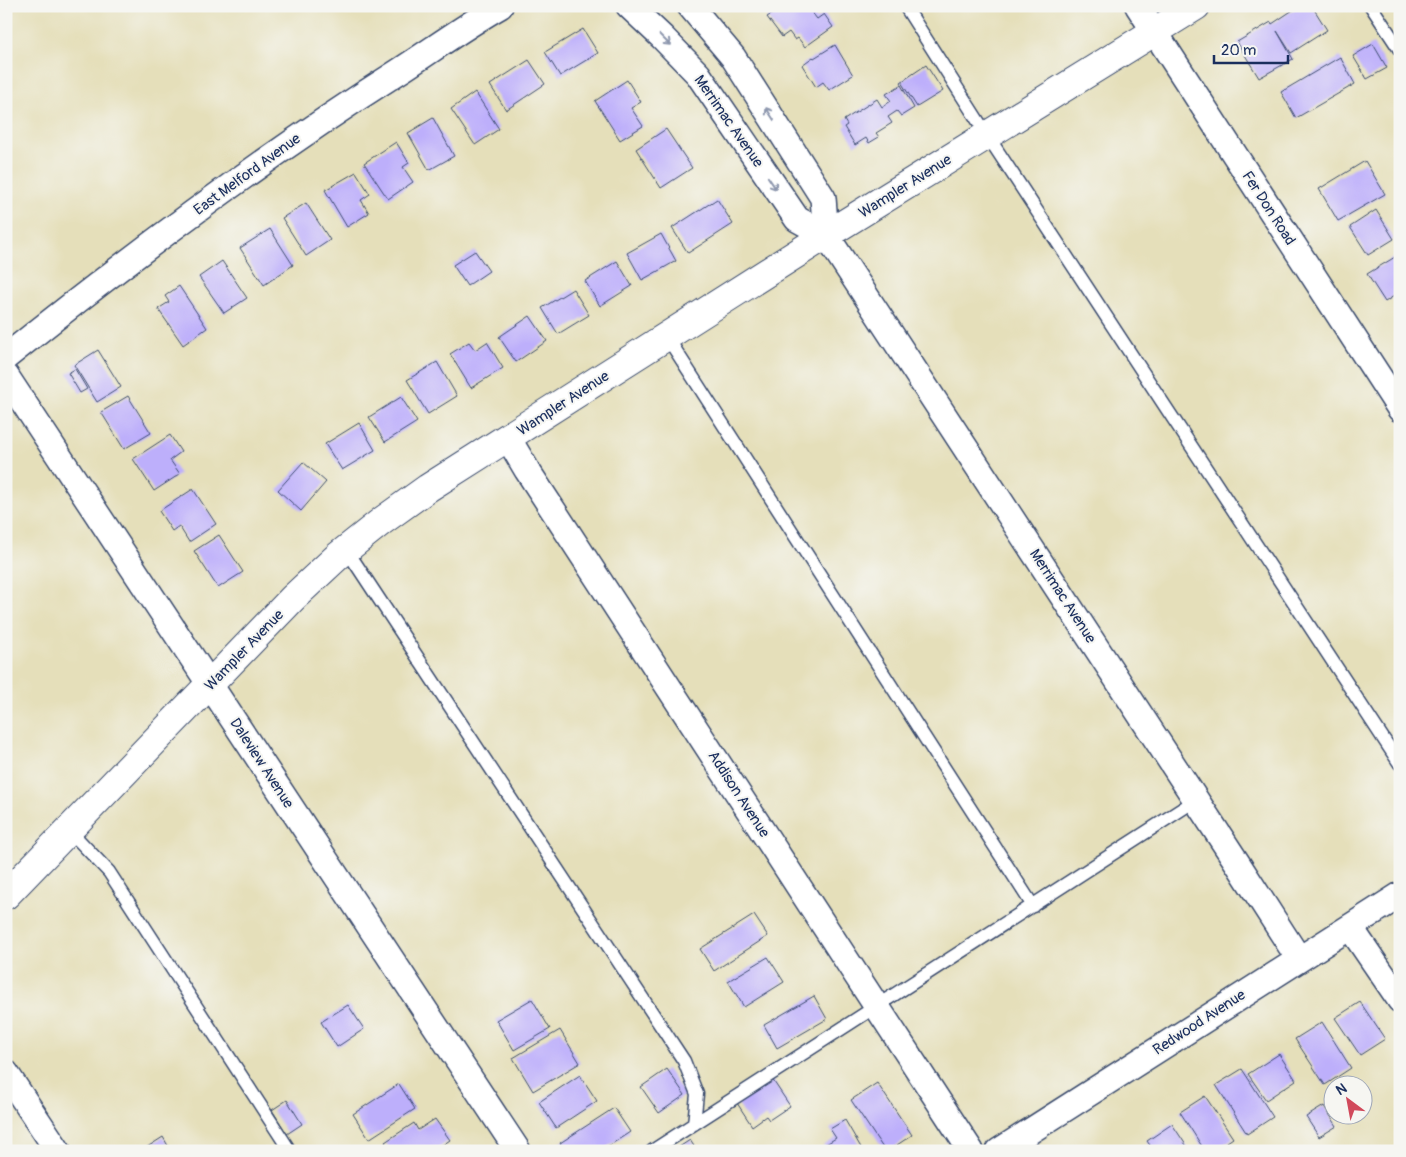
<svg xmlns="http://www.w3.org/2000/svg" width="1406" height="1157" font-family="Pangolin,sans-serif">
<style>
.building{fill:#bdaffb}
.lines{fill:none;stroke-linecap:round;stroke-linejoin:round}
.service-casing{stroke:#39496c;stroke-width:15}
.minor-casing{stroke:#39496c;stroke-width:28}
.tertiary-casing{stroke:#39496c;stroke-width:30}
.service{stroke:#fff;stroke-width:12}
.minor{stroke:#fff;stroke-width:25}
.tertiary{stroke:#fff;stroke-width:28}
.oneway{stroke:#8d97ae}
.labels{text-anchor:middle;stroke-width:4;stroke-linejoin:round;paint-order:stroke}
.street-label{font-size:15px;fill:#1b2f5e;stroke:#f6f6f2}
</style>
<rect width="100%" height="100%" fill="#f6f6f2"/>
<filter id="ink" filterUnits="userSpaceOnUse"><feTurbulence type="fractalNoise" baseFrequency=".02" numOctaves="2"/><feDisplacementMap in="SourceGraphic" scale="10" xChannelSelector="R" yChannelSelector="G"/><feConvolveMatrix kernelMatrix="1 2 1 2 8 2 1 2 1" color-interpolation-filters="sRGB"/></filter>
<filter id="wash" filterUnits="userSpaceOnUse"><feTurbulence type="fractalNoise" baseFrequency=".0096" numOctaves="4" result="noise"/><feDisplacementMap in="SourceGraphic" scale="20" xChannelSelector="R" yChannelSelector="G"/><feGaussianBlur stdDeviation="1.12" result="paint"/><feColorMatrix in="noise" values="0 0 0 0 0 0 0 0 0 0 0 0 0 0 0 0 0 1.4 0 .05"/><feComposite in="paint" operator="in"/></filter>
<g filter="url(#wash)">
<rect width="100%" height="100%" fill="#e5dfba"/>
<g id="blocks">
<path class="building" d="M783 6H807L817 19 824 14 833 27 805 47 798 38 795 40 789 32 782 37 767 17 775 12 774 10Z
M1299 6H1312L1327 30 1291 53 1277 31 1293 59 1259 78 1237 42 1271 22 1272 24Z
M583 29 598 53 560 76 545 52Z
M1373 44 1387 68 1367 79 1353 56Z
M835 45 853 75 829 90 823 82 816 87 802 65 813 57 814 58Z
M1340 57 1355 84 1296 118 1281 92Z
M529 60 545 84 506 110 490 85Z
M926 65 943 91 917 107 901 82Z
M627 80 641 102 631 108 643 126 620 140 595 101Z
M901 85 914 108 901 116 897 111 888 117 892 123 876 133 879 137 869 143 866 138 855 145 844 127 847 125 844 120 877 99 882 107 891 101 886 94Z
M475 92 499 129 475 145 451 109Z
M433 118 454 156 429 170 408 133Z
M666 129 692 168 661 188 636 149Z
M396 142 409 163 403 167 413 182 388 199 364 163Z
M1365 161 1385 194 1338 221 1319 189Z
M356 172 370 194 361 200 369 213 347 227 325 190Z
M717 199 733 224 688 253 672 228Z
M306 203 330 240 306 256 282 218Z
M1376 210 1394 239 1368 255 1350 227Z
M270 229 293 265 264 285 240 248Z
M661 234 676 261 642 280 627 253Z
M475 251 489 271 467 286 453 265Z
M1400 254V292L1385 302 1367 274Z
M222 261 247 298 224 313 199 277Z
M617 261 632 286 600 306 585 281Z
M179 286 207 328 183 345 158 309 169 302 165 296Z
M573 289 589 315 558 334 542 308Z
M1400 299V310L1395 302Z
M530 316 547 341 516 362 499 337Z
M469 342 475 350 487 342 503 368 471 388 450 354Z
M98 350 121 387 97 402 74 365Z
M437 362 457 396 428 414 407 380Z
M75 369 87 389 80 393 68 373Z
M128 396 151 433 124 449 101 412Z
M401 397 417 422 385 442 369 417Z
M359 423 375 450 342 470 325 444Z
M170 435 181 452 170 460 180 474 154 491 133 459Z
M303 462 326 482 301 511 278 490Z
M193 489 216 524 189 542 179 526 172 531 159 511Z
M219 535 243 572 218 588 194 551Z
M754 915 768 936 714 971 700 949Z
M768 957 784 982 744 1007 728 981Z
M814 996 827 1019 777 1048 764 1025Z
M532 999 550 1029 514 1050 496 1020Z
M1360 1002 1385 1039 1360 1055 1335 1018Z
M348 1005 364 1029 337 1047 321 1022Z
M1322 1022 1351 1068 1325 1085 1295 1039Z
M560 1030 580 1063 533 1091 513 1058Z
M1279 1054 1296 1080 1266 1100 1248 1074Z
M667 1069 685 1095 659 1113 641 1087Z
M1242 1069 1273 1117 1247 1134 1216 1085Z
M580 1075 597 1101 556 1128 539 1102Z
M772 1079 790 1106 769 1120 766 1116 752 1126 737 1103Z
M877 1083 912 1135 888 1151H885L851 1100Z
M399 1084 415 1109 369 1139 353 1114Z
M1205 1096 1233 1138 1214 1151H1205L1180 1112Z
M287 1100 302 1124 287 1134 272 1110Z
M1324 1106 1337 1126 1319 1137 1306 1117Z
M614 1108 630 1132 601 1151H566L560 1143Z
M435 1119 450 1140 434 1151H391L385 1142 414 1123 418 1130Z
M845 1120 863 1151H826L823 1146 836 1138 830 1129Z
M1172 1124 1190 1151H1154L1147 1141Z
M163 1137 171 1151H141Z
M690 1140 697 1151H673Z"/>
</g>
</g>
<g filter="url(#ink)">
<use href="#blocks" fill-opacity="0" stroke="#39496c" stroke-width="1"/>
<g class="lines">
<defs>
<path id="service" d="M905 6 987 135 1400 764
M1371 6 1400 50
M667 337 1033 906
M346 549 684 1061 697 1094 694 1124
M69 830 109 872 290 1151
M652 1151 1196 800"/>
<path id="minor" d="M629 6 662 37 698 74 797 219 826 235
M690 6 733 57 823 198 826 235 1236 861 1299 959
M1138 6 1400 409
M6 357C132 256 261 159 398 72 432 50 465 26 500 6
M6 376 518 1151
M508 438 527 470 971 1151
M1350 927 1400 1000
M6 1073 58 1151
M999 1151 1400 895"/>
<path id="tertiary" d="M6 895 293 598 338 556 382 521 428 488 826 235 1196 6"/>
</defs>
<use href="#service" class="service-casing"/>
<use href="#minor" class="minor-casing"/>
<use href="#tertiary" class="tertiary-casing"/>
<use href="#service" class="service"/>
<use href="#minor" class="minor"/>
<use href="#tertiary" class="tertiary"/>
</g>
<defs><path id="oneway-shaft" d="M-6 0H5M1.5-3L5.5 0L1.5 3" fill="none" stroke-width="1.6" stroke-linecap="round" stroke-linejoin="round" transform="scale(1.25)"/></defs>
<g class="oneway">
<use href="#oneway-shaft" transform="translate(665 40) rotate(45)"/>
<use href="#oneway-shaft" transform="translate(770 114) rotate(-123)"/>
<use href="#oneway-shaft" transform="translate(772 183) rotate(56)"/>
</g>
</g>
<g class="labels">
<g class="street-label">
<text transform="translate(729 121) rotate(55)" y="5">Merrimac Avenue</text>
<text transform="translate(247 174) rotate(-36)" y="5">East Melford Avenue</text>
<text transform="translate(905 186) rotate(-32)" y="5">Wampler Avenue</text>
<text transform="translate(1269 208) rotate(57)" y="5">Fer Don Road</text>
<text transform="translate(563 403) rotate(-33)" y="5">Wampler Avenue</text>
<text transform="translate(1063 596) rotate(57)" y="5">Merrimac Avenue</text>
<text transform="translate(244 650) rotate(-46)" y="5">Wampler Avenue</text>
<text transform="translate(262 763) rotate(57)" y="5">Daleview Avenue</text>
<text transform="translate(739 794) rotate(57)" y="5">Addison Avenue</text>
<text transform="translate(1199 1022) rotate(-33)" y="5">Redwood Avenue</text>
</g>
</g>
<rect width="1406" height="1157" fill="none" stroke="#f6f6f2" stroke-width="25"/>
<g transform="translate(1348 1100) rotate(328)"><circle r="24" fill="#f6f6f2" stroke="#9ea6b7"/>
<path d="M0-4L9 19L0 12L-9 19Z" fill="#d1495b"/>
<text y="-8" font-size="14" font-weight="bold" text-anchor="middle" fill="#1b2f5e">N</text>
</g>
<path d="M1214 55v8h74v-8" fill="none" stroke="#1b2f5e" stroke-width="2.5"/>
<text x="1221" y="55" font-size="15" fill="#1b2f5e" stroke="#f6f6f2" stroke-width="4" paint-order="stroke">20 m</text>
</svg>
